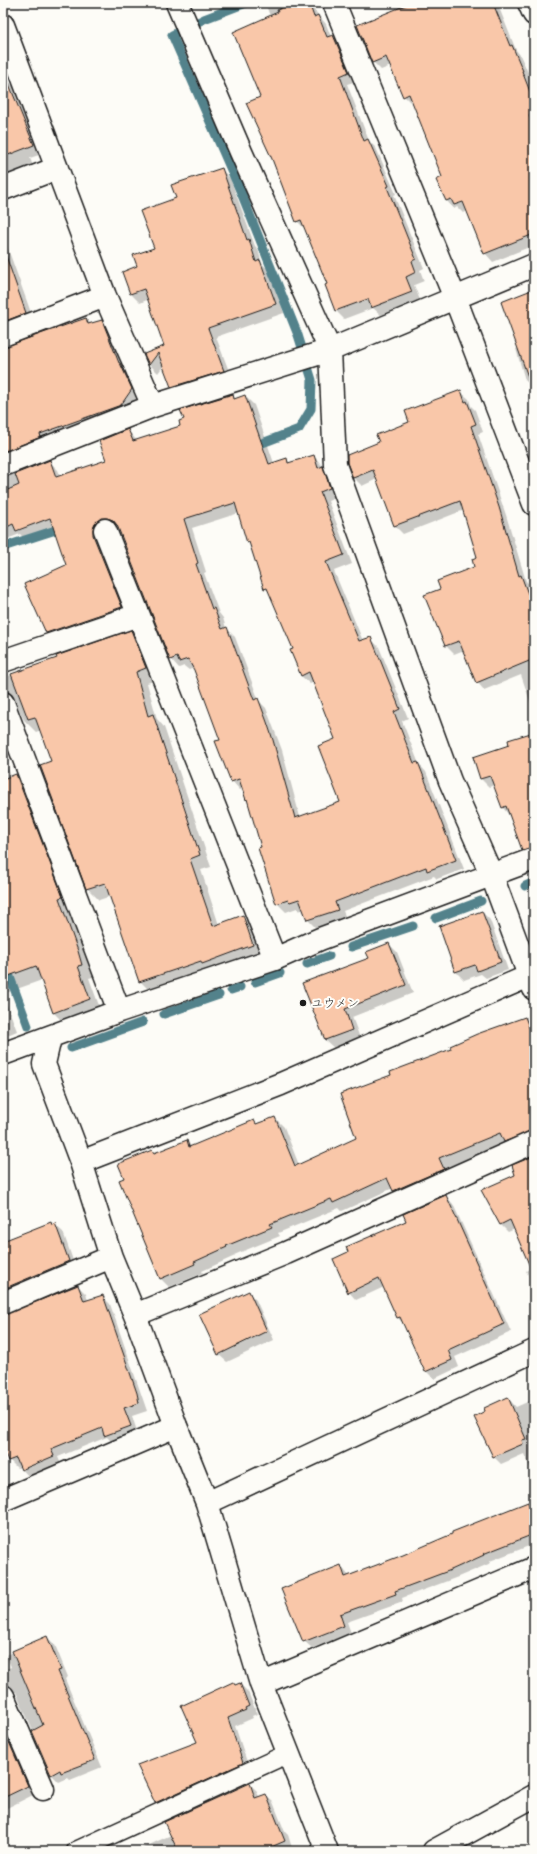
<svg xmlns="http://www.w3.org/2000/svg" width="537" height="1854" font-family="'Comic Neue','Klee One',sans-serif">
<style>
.shadow{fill:#0003;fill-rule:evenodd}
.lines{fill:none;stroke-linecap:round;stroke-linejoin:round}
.stream{stroke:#53828b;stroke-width:9}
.building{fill:#f9c7a9;stroke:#1c1c1c;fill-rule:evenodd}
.lane-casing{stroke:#1c1c1c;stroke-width:21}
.street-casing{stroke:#1c1c1c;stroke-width:25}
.lane{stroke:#fdfcf7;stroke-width:18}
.street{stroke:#fdfcf7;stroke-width:22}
.poi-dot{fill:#1c1c1c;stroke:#fdfcf7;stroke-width:1.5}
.labels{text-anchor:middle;stroke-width:4;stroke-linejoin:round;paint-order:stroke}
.poi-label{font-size:12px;fill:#1c1c1c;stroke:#fdfcf7;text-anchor:start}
</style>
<rect width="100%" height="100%" fill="#fdfcf7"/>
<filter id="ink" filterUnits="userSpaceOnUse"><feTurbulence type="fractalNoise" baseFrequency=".025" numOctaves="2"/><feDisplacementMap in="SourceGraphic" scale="8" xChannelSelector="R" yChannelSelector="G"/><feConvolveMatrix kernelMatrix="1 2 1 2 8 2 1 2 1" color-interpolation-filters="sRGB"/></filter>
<g filter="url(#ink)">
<path class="shadow" d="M265 3 309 4 326 24 331 37 333 36 341 44 357 81 347 84 369 141 376 148 396 194 394 195 424 268 420 270 424 281 414 285 420 300 381 315 373 308 344 319 336 311 328 284 306 230 297 221 261 98 270 16Z
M413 3H502L498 5 516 50 520 55 531 79 529 80 534 92V245L493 262 485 253 467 211 463 213 457 207 454 209 446 200 444 177 414 103 412 104 404 96 391 66 381 70 373 62Z
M7 80 16 88 42 154 30 158 33 166 3 178V81Z
M221 169 230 178 255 246 258 249 262 264 269 270 284 313 216 337 232 379 181 395 172 387 164 365 158 373 150 365 145 354 165 347 149 299 140 303 131 294 138 267 155 248 177 199Z
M3 235 34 321 3 335Z
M534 290V394L531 386 525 380 516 349 519 348Z
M86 319 91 324 101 321 110 329 140 398 130 414 3 465V348Z
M461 392 469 399 471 406 475 410 483 432 478 434 506 515 526 581 529 584 532 593 534 592V713L521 675 484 690 477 682 464 650 454 654 446 646 425 595 442 589 475 567 479 557 464 510 403 534 395 526 377 479 362 486 354 478 348 462Z
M232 395 236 399 245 396 254 405 274 463 286 459 290 463 314 456 331 476 338 497 328 501 352 564 334 571 363 641 370 638 379 647 408 718 402 721 419 764 426 772 464 869 437 879 434 876 343 911 346 918 316 928 307 919 304 909 299 911 297 908 286 912 277 903 249 802 246 799 243 789 240 790 232 781 221 740 194 668 189 670 184 666 179 668 171 659 118 527H110L130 616 55 641 47 633 68 566 55 528 25 539 20 534 7 539 3 535V478L49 461 58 470 61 477 107 461 128 430 137 441 182 427ZM239 513 265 588 270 593 295 649 301 676 310 684 314 682 337 740 341 803 300 817 282 750 266 708 259 701 235 637 226 628 223 618 219 613 204 573 206 572 192 528Z
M131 632 143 643 157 680 147 683 157 719 164 727 211 867 201 870 219 925 242 916 254 928 264 956 152 993 140 981 111 896 99 900 87 888 52 762 41 730 36 732 24 720 16 702 11 703 3 711V678Z
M3 717 11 741 3 744Z
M534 733V845L503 808 494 785 489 787 481 779 475 758 510 746Z
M3 753 11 777 16 775 28 787 89 964 93 977 89 978 101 1011 65 1024 53 1012 42 980 3 994Z
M482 912 490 920 508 970 486 978 481 974 464 980 456 972 440 927Z
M389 944 397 952 413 993 352 1017 360 1038 334 1048 325 1040 370 958Z
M3 994 17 1031 3 1037Z
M534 1014V1141L506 1143 448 1167 452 1178 403 1200 393 1188 342 1211 339 1208 278 1233 280 1236 234 1255 235 1256 202 1271 203 1273 169 1287 160 1278 125 1178 152 1151 155 1154 186 1141 192 1147 254 1121 258 1125 275 1118 284 1127 299 1165 357 1139 392 1075 452 1050 478 1035Z
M534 1157V1285L526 1271 531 1268 515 1229 508 1232 500 1224 517 1175Z
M446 1196 453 1204 511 1332 455 1357 459 1367 434 1379 426 1371 405 1325 398 1318 384 1287 356 1300 349 1292V1252L408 1221Z
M51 1223 53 1225H55L63 1232 76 1269 3 1301V1242Z
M78 1286 86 1294 88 1301 102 1296 110 1304 147 1411 132 1416 138 1434 113 1443 107 1437 58 1457 61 1464 29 1477 20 1467 17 1468 9 1460 3 1446V1316Z
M248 1292 256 1300 274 1340 227 1362 218 1354Z
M508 1398 516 1407 534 1399V1476L524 1454 501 1464 494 1457Z
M534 1501V1544L490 1561 491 1563 458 1577 402 1598 403 1602 347 1622 351 1633 312 1648 304 1641 341 1566 349 1576 403 1556 454 1535 453 1533Z
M47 1637 55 1645 68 1677 65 1679 102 1767 70 1780 68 1778 59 1782 52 1775 16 1692H6L3 1694V1670L11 1667 6 1655Z
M240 1684 248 1692 257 1714 252 1716 253 1718 235 1726 250 1771 164 1811 156 1803 199 1743 235 1686Z
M3 1719 35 1794 3 1810Z
M250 1784 257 1791 259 1797 265 1795 273 1802 285 1832 288 1835 293 1851H136L171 1835Z"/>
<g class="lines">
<path class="stream" d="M246 3 204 19 172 35 242 195 298 335 312 380 311 409 299 429 252 447
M3 547 65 527
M525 886 534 882
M436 918 481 901
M351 947 413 926
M3 958 28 1026
M307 964 329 956
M255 982 280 973
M231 990 240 987
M164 1014 219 995
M71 1048 143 1022"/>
</g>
<path class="building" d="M294 3H309L314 17 318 15 327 37 333 35 349 72 340 76 364 141 368 139 389 186 387 187 416 259 412 261 416 272 406 277 412 292 371 308 368 299 335 311 325 285 327 284 301 220 296 222 272 159 246 103 260 97 233 32 278 12 277 10Z
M411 3H493L510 46 512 45 523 71H522L534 102V112L529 115 534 127V234L484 254 463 202 454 205 451 199 446 201 436 180 442 177 409 94 403 97 386 57 372 63 357 25Z
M3 72H4L34 145 3 157Z
M222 168 247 240 249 239 256 262 260 260 276 304 208 328 224 371 171 387 158 353 149 365 144 354 164 346 144 289 130 294 122 272 137 266 133 255 154 248 140 211 176 198 171 185Z
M6 256 26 313 3 322V257Z
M534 289V384L531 385 501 302Z
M86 318 88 324 102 320 119 363H120L132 389 121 405 40 434 41 437 6 451 3 444V347Z
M461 390 465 402 467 401 476 424 471 426 499 507 519 576 521 575 528 594 534 591V659L476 683 459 641 445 646 424 595 440 589 437 581 474 567 472 559 477 557 460 501 394 526 373 470 353 478 347 463V455L379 442 376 435 409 422 405 411Z
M233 394 234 399 245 395 269 464 287 458 288 463 314 455 318 468 323 466 330 488 320 492 344 555 326 562 359 641 371 637 400 709 394 712 414 763 418 762 456 860 427 871 426 867 335 902 338 910 307 920 299 899 290 902 288 900 276 904 258 848 261 847 247 799 246 800 239 779 231 782 215 741 220 740 194 670 188 659 179 662 177 657 170 660 117 525 113 520 107 518H101L95 523 93 529V535L122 607 46 633 24 584 66 565 50 518 16 531 13 524 3 529V492L19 485 15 474 50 460 56 477 106 460 99 441 128 429 133 441 180 426 179 421 184 419 180 410ZM235 503 247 543 249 542 264 589 267 588 293 649 290 650 301 676 309 672 335 739 318 746 340 802 295 818 273 740 267 722 258 698 254 700 227 627 222 629 214 608 212 609 196 564 198 563 184 519Z
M131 630 146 668 136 672 148 716 153 714 200 855 190 859 213 926 243 915 253 945 202 964 201 961 139 982 105 883 86 889 40 765 51 761 35 717 28 719 11 674 57 658 56 656Z
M534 732V847L522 850 506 806 502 808 490 776 480 779 473 757 509 745 508 740Z
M16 774 63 897 59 898 78 951 82 965 78 966 90 999 53 1013 36 966 3 978V779Z
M482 911 501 962 477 971 475 965 455 972 439 926Z
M389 943 406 985 345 1009 352 1030 325 1040 302 983 369 958 366 952Z
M525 1017 534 1040V1130L504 1142 500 1133 439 1158 444 1169 393 1191 387 1178 333 1203 331 1199 270 1224 272 1227 226 1246 227 1247 194 1262 195 1264 160 1279 119 1180 124 1178 118 1164 152 1150 154 1153 187 1140 189 1147 254 1120 256 1124 275 1117 295 1166 356 1138 340 1094 391 1075 390 1072 451 1049 450 1046 477 1034Z
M534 1156V1276L510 1220 500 1225 481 1190 515 1175 512 1165Z
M446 1195 504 1324 448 1350 452 1360 425 1372 400 1317 397 1318 379 1278 348 1293 333 1259 348 1252 346 1247 406 1221 403 1214Z
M51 1222 52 1225 55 1223 69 1261 3 1289V1241Z
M78 1285 84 1301 103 1295 137 1393 139 1403 124 1408 131 1426 104 1436 102 1428 51 1449 54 1456 21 1470 16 1458 8 1461 3 1448V1315Z
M249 1291 267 1331 218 1355 199 1314Z
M508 1397 526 1439 522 1440 523 1444 493 1457 474 1417 485 1411 484 1408Z
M528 1502 534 1517V1534L483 1554 484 1555 451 1570 395 1591 396 1594 340 1614 344 1626 303 1642 281 1589 341 1565 345 1577 403 1555 452 1534V1532Z
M47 1636 61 1670 58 1671 95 1760 61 1773 60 1770 51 1775 32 1731 43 1725 12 1651Z
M233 1682 235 1685 240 1683 249 1706 245 1708 246 1710 228 1718 243 1763 155 1803 137 1765 197 1742 181 1706Z
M9 1742 28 1786 3 1798V1745Z
M250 1783 255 1798 266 1794 285 1841 262 1851H178L164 1822Z"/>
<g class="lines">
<defs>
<path id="lane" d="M76 1851 287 1754"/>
<path id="street" d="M177 3 241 152 330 350 335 465 450 781 492 876 534 989
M334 3 455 298 534 504
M529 3 534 14
M3 25 105 296 153 406
M3 189 57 168
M3 335 105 296
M3 465 153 406 330 350 534 265
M105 530 275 959
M3 661 138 615
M3 703 119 1011
M50 1038 44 1064 81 1162 111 1257 135 1315 176 1426 207 1503 261 1684 327 1851
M3 1054 119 1011 275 959 320 939 534 859
M81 1162 281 1084 529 976
M3 1303 111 1257
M135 1315 286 1253 534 1142
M3 1500 176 1426
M207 1503 534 1351
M261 1684 534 1568
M3 1696 43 1789
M434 1851 534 1796"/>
</defs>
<use href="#lane" class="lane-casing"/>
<use href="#street" class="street-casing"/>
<use href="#lane" class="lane"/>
<use href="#street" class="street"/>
</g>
</g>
<circle class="poi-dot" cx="303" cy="1003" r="4"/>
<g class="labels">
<g class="poi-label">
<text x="311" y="1007">ユウメン</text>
</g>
</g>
<rect width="537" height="1854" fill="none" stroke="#fdfcf7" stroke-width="16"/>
<rect x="8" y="8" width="521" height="1838" fill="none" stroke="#1c1c1c" stroke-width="1.5" filter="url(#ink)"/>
</svg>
